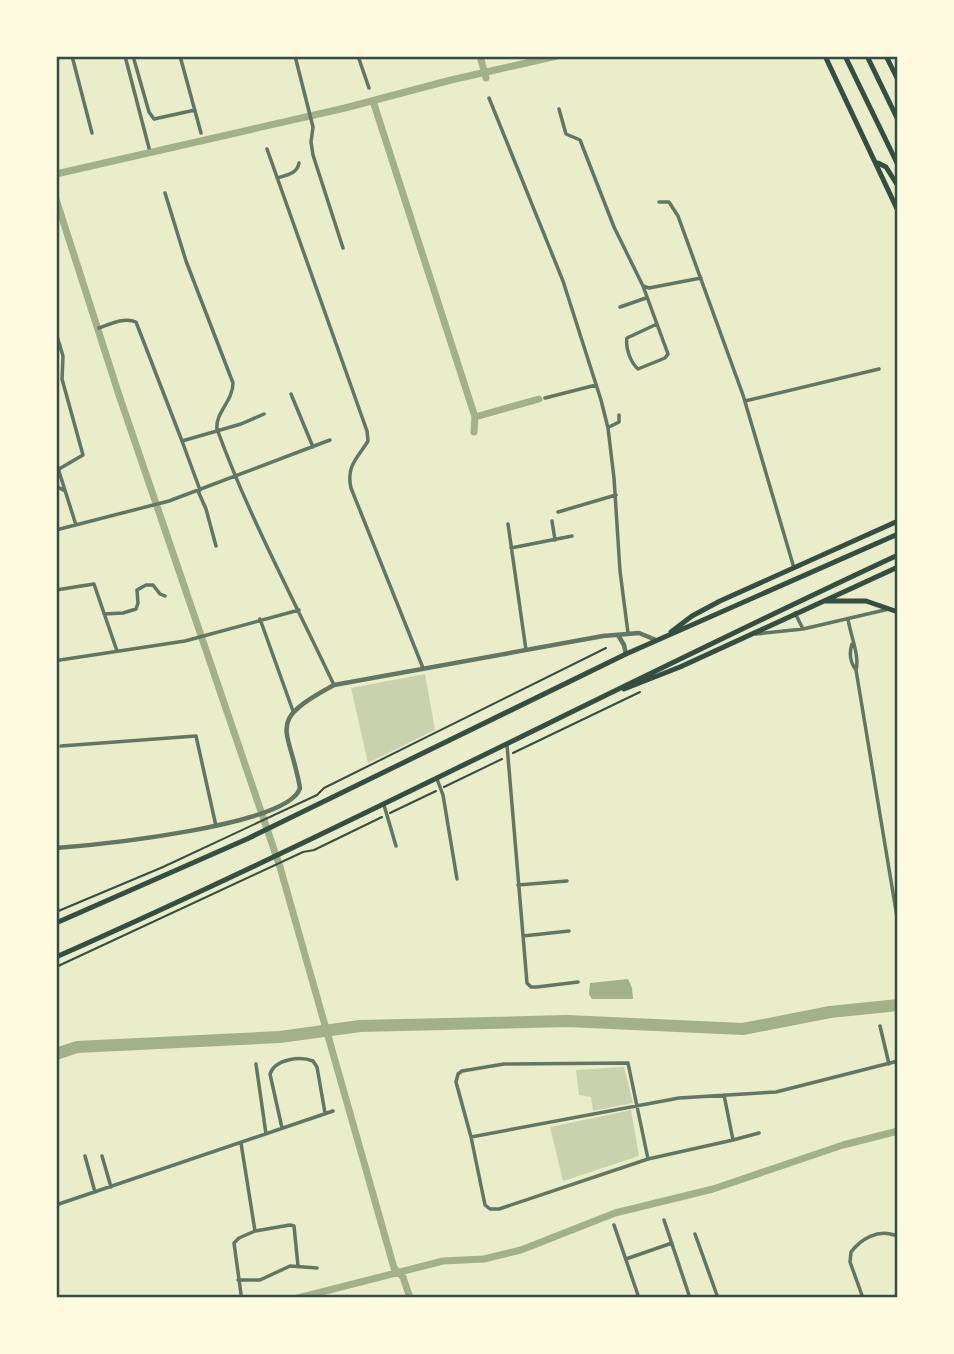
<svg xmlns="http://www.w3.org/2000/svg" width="954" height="1354" font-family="Commissioner,sans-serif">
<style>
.green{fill:#cad2ad}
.water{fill:#a3b18a}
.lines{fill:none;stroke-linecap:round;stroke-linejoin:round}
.canal{stroke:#a3b18a;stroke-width:7}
.river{stroke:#a3b18a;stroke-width:12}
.path{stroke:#344e41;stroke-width:2}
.minor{stroke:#617663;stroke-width:3.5}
.tertiary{stroke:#617663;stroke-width:4.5}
.secondary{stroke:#344e41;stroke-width:5}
.primary{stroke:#344e41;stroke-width:5}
.trunk{stroke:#344e41;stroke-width:5}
.neatline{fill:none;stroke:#344e41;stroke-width:2.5}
</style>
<rect width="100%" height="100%" fill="#e9edc9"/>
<path class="green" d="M425 674 435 730 368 763 351 688Z
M624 1067 633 1103 593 1111 591 1097 579 1095 576 1070Z
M631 1110 639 1156 563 1181 550 1127Z"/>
<path class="water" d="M628 979 632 988 633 999H592L589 994 590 983Z"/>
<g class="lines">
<path class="canal" d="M480 56 486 78
M373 101 475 417 474 432
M56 174 345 108 451 80 557 56
M56 199 119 395 280 867 394 1268 403 1277 410 1298
M475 417 539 399
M298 1298 443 1261 484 1259 521 1250 615 1213 713 1189 843 1145 898 1131"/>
<path class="river" d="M56 1054 77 1047 280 1037 360 1026 567 1021 743 1029 830 1012 898 1005"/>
<path class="path" d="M513 753 640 692
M444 787 502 759
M390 813 436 791
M56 912 163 867 317 795 324 788 606 648
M56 967 303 852 314 850 382 817"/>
<path class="minor" d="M72 56 92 133
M125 56 149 148
M133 56 149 112 154 119 195 110
M180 56 201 133
M295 56 313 127 311 142 313 155 343 248
M358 56 369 88
M489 98 563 281 601 400 608 428 614 478 620 571 628 633
M559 109 566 134 580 140 614 227 643 286 649 288 701 278
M267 149 367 431 368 441C357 459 346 466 351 488L423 668
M277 178C287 175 297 174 299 163
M165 193 186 261 233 383C233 401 215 413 217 429 249 517 294 600 334 685
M659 202H669L678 216 743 395 794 568
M643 286 668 354 665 358 638 369C631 363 625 348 627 338L657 324
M620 307 646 298
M99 328C110 324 125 317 136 322L182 441 241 424 264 414
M56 333 63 356 62 379 83 455 59 469
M291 394 313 447
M545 398 596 385
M745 401 879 369
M609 427 619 422V415
M182 441 200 490
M56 462 76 525
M56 486 65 491
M198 491 206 509 216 546
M558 512 616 495
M552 521 555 540
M508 524 526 650
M56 530 169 501 330 440
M511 548 572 536
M56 590 94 584 117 651
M795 613 803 629
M104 614 123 613 136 609 138 603 137 590 146 585H153L160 594 165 596
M260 619 293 711
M848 619C850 634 860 656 856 670L898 923
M756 634 803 629 889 609
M852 644C849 653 850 662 856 670
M60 660 185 641 299 610
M507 745 527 983 531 987H537L578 982
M61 746 196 736 216 826
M437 779 443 795 457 879
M384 805 396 846
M518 885 567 881
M523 936 569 931
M880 1026 889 1064
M256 1064 266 1134
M724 1095 733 1140 759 1133
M282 1128 270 1074C275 1059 300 1056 313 1061L317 1067 325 1113
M471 1137 679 1098 776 1092 898 1061
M85 1156 95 1192
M102 1156 111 1187
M648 1159 628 1063 504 1064 462 1071 458 1074 456 1082 471 1137 485 1205 490 1209H499L648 1159 733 1140
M56 1205 333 1111
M664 1220 690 1298
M614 1225 639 1298
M255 1231 290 1225 294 1226 298 1266
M695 1234 718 1298
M626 1259 672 1243
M238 1280H260L290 1266 317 1268
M241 1294 234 1243 239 1238 255 1231 241 1143
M863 1298 850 1262 851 1252C861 1239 878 1229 894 1235"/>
<path class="tertiary" d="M618 635 624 645 626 654
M56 848C96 845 289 826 300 788 289 725 264 723 334 685L603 636 639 633 656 640"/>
<path class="secondary" d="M825 56 898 211
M886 56 898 80
M878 163 886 167 898 186"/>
<path class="primary" d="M826 601H866L898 612
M671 632 692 616 720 601 898 521
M624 689 680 667 898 567
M56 923 247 839 626 654 898 534
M56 957C341 831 616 686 898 555"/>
<path class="trunk" d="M845 56 898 165
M867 56 898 120"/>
</g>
<rect width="954" height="1354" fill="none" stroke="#fefae0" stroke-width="116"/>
<rect x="58" y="58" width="838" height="1238" class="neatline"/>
</svg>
